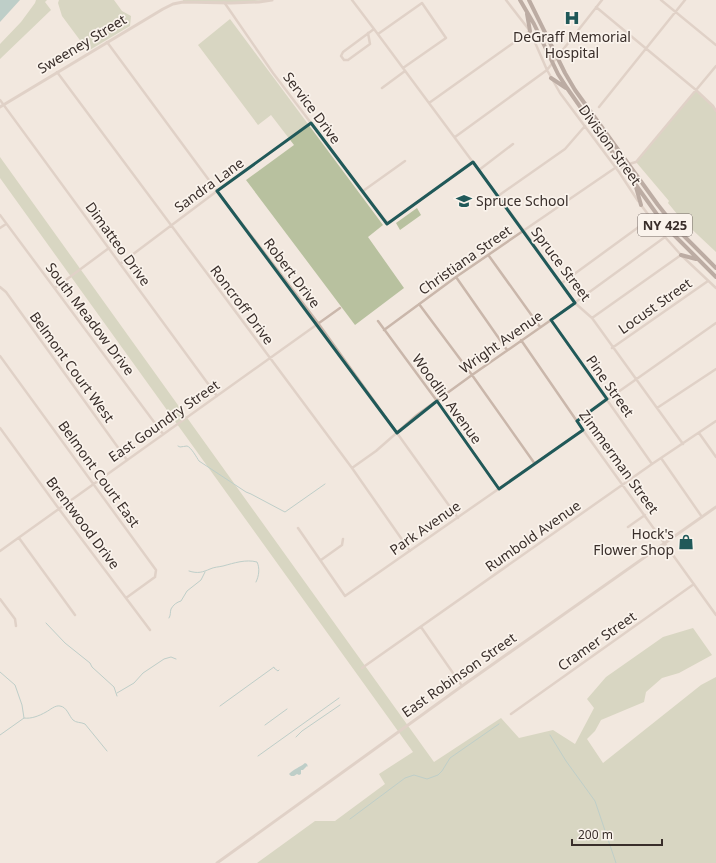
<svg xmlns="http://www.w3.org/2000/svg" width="716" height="863" font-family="'Noto Sans',sans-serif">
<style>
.green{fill:#b8c19f}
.water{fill:#7fafae}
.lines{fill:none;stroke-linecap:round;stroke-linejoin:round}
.stream{stroke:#7fafae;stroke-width:1}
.minor{stroke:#cab7ab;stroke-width:2.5}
.tertiary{stroke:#cab7ab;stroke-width:3}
.primary{stroke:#7a645c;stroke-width:4}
.marked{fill:none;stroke:#205959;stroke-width:3;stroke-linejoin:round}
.labels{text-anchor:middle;stroke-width:3.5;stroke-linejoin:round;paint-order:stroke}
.shield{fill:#faf3ec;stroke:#736964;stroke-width:1}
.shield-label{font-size:13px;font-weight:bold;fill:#392e2a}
.poi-label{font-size:14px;fill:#392e2a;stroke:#faf3ec}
.street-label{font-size:14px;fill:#392e2a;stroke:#faf3ec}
</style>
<rect width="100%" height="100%" fill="#f2e8df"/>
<path class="green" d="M36 0H47L45 2 51 10 0 59V44L21 22 35 3Z
M59 0H114L122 11 131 16 130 26 88 51 62 16 58 3Z
M183 0H267L231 3 183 2Z
M230 19 383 225 368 237 404 288 355 325 246 180 294 145 271 115 258 125 198 45Z
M696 90 708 101 716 111V252L682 220 668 203 669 201 636 162Z
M0 157 434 762 501 718 519 738 553 730 575 744 594 708 587 699 606 677 663 637 693 628 712 655 679 673 662 678 646 692 644 702 601 720 595 731 587 739 603 763 701 685 716 677V863H257L315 821H335L385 784 379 774 413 752 0 178Z
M417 208 421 215 400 230 396 223Z"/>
<path class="water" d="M0 0H20L0 22Z
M305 763 307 764 308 767 307 766 303 770H301V774L299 775 297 774 294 776H291L289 774C295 768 299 768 305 763Z"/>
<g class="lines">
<path class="stream" d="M178 446 180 447C182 447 185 446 187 446 191 447 197 458 199 461L246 492 251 494 283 511 285 512 325 484
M189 571C198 574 203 572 210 569 214 567 219 567 223 566 234 563 246 559 257 562 260 568 259 576 256 582
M169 618C171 615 170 612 171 609 173 605 177 602 181 601L187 591 201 580 205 572
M46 623 65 643 90 663 92 667 114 687 117 696
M0 672 15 685 22 705 24 718
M117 693 134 683 143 673 164 659 171 657 176 659
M220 706 274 667V668L278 671 279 670
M265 725 287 709
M0 735 24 718C31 719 39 716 46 712 50 710 55 705 60 706 67 707 69 716 73 720 76 723 81 722 85 724L107 751
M550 735 566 761 595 801 616 863
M296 737 302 731 340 705
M258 756 339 698
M350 819 405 778 414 775 427 779 438 775 442 771 450 758 499 724"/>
<path class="minor" d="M352 0 374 29 524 231 575 303 592 318 683 444
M506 0 530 31 547 70 560 93 619 172 638 201
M661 0 716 45
M224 2 273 73 384 219 387 222H390L473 162
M596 7 696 90 713 106 716 111
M368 33 370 44 348 60H344L341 56 343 52 374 29
M378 34 422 3 446 38 403 68
M107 42 217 191 318 323 458 518
M57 72 352 468 410 551
M382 88 405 71
M0 100 217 396
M429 103 530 31
M599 107 685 0
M455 137 547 70 602 0
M479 170 513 144
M363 191 405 161
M498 196 565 149 585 126
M641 205 665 237 681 255 716 288
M0 215 163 434
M0 228 6 224
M489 256 540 327
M120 264 217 191 311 123
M456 277 507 350
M562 283 651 218
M0 287 6 292 127 460
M55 288 109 248
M419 304 472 375 535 464
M592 318 681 255
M551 320 652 464
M378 321 437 401 499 489
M384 330 456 277 615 168 636 162 716 66
M521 340 583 430 716 615
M612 348 708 281
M0 356 156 570 155 577 126 598
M657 408 716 369
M577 421 716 323
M0 428 59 509 150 630
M699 433 716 457
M661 458 702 517
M352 468 376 451 417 415 472 375 551 320 665 237
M628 527 645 515
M298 528 345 596 583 430
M19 538 75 615
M0 551 340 308
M321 560 342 545 343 539
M0 599 15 619 16 626
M421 627 462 686
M362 668 652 464 716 421
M511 714 694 584"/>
<path class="tertiary" d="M0 107 163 9 173 4 183 2 231 3 259 2 272 0
M217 863 462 686 716 507"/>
<path class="primary" d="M520 0 534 24 558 74 567 88 588 118 666 227 716 277
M529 0 565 73 575 90 658 205 677 229 716 268
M527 14 530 31
M551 78 566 88
M636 187 641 205
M681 255 696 259"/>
</g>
<path d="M0 0H716V863H0ZM311 123 387 224 473 162 575 303 551 320 607 399 577 421 583 430 499 489 437 401 397 433 217 191Z" fill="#f2e8df" fill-opacity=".55" fill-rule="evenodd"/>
<path class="marked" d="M311 123 387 224 473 162 575 303 551 320 607 399 577 421 583 430 499 489 437 401 397 433 217 191Z"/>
<defs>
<symbol id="hospital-bare" viewBox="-9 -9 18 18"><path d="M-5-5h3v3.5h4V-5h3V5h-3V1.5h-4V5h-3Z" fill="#205959" stroke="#faf3ec" stroke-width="2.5" paint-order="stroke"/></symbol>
<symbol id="school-bare" viewBox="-9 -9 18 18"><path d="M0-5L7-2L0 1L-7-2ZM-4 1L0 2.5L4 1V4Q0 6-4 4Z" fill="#205959" stroke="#faf3ec" stroke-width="2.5" paint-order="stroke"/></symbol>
<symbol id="shop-bare" viewBox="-9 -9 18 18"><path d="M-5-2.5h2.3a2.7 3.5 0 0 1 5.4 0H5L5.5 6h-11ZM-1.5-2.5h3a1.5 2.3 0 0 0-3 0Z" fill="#205959" stroke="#faf3ec" stroke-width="2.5" paint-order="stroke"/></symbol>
</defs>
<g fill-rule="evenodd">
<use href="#hospital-bare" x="561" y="7" width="22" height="22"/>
<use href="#school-bare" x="453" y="190" width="22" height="22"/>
<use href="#shop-bare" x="675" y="531" width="22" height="22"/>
</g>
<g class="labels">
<rect class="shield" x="638" y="214" width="54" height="22" rx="3"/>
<g class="shield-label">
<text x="665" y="230">NY 425</text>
</g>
<g class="poi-label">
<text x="572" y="42">DeGraff Memorial<tspan x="572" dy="16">Hospital</tspan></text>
<text x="476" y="206" text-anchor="start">Spruce School</text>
<text x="674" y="539" text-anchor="end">Hock's<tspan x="674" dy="16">Flower Shop</tspan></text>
</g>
<g class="street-label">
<text transform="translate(82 44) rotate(-31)" y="5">Sweeney Street</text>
<text transform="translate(312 108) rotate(53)" y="5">Service Drive</text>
<text transform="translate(610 145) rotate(54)" y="5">Division Street</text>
<text transform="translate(209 185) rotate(-36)" y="5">Sandra Lane</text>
<text transform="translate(118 244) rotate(54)" y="5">Dimatteo Drive</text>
<text transform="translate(465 260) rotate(-35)" y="5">Christiana Street</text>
<text transform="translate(561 264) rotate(53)" y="5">Spruce Street</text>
<text transform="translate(292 273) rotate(53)" y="5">Robert Drive</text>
<text transform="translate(242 305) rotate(53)" y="5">Roncroff Drive</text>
<text transform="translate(655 306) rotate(-35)" y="5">Locust Street</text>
<text transform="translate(90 319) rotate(53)" y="5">South Meadow Drive</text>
<text transform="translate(501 342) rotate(-35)" y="5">Wright Avenue</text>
<text transform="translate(72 367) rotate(54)" y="5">Belmont Court West</text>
<text transform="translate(610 386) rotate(55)" y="5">Pine Street</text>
<text transform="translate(447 399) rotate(54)" y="5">Woodlin Avenue</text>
<text transform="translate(164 421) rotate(-35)" y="5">East Goundry Street</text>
<text transform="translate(619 462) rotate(54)" y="5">Zimmerman Street</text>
<text transform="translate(99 474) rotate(54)" y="5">Belmont Court East</text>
<text transform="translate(83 523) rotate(53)" y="5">Brentwood Drive</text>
<text transform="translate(425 528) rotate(-35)" y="5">Park Avenue</text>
<text transform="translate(533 536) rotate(-35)" y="5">Rumbold Avenue</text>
<text transform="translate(597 641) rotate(-35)" y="5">Cramer Street</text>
<text transform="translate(459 675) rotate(-35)" y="5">East Robinson Street</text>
</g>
</g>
<path d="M572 839v6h90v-6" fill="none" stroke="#392e2a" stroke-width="2"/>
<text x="578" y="839" font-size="12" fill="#392e2a" stroke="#faf3ec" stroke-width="3" paint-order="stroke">200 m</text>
</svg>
